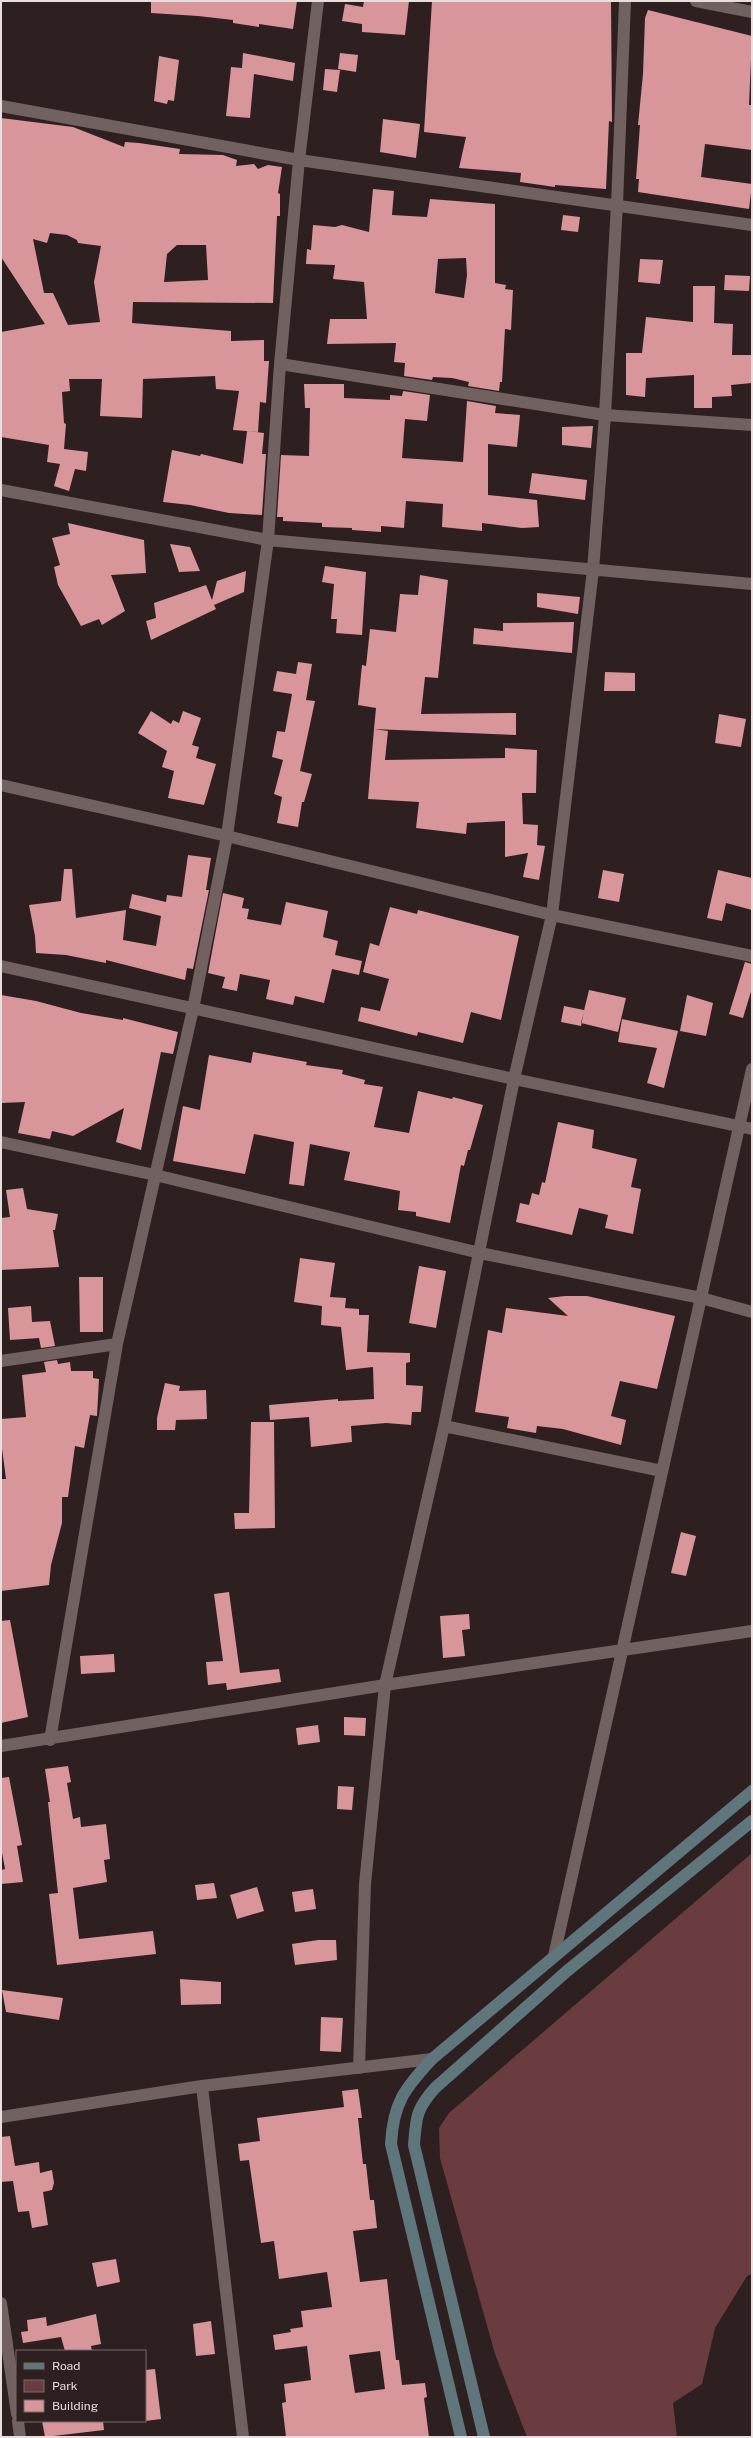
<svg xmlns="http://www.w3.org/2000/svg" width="753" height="2438" font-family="'Public Sans',sans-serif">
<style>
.green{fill:#6a3c40}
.building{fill:#d8969a;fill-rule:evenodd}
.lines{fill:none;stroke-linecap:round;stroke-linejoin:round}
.street{stroke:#726161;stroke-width:12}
.secondary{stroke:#5e767c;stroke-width:12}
</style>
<rect width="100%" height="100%" fill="#2e1f20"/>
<path class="green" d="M752 1853V2274L747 2276 715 2328 702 2384 673 2403 677 2437H527L495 2354 440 2158 439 2128 449 2113Z"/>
<path class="building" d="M151 1H297L293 29 259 24V27L233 23V20L198 16 151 13Z
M364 1H409L405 35 362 32V24L342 21 345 4 363 7Z
M432 1H611L612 122 609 121 606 189 555 185V187L520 182 521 173 459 168 466 137 424 132Z
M648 10 752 36 749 105H752V150L705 144 701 177 752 184 749 209 638 192 639 179H636L640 125H638L643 74 645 18Z
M243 53 295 63 293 81 254 74 250 118 226 116 231 67 242 68Z
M340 53 358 55 356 72 338 69Z
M159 56 179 60 174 101 168 100 167 104 154 101Z
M325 69 340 70 337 92 323 90Z
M1 118 73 127 124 147 125 142 139 143 180 149 179 154 223 155 237 160 236 166 254 164 258 169 268 165 282 167 278 193 280 194V216H277L273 303 133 302 132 323 231 331V341L264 340V361H269L266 403 260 402 258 432 233 430 239 391 216 389 215 376 143 379 142 418 100 416 102 379H69L70 391 62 392 64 423 66 424 64 449 88 452 86 471 75 469 69 491 54 486 60 464 47 462 49 445 1 437V332L45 324 1 257ZM50 233 67 235 77 240 78 243 101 246 94 282 100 322 68 325 53 293H44L33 239 47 243ZM177 245H206L208 280 164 282 167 254Z
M383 119 420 124 416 158 380 152Z
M373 189 394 191 392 215 427 217 430 199 495 204V283L506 285 505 289 513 290 511 330 505 329 502 382H500L499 391 468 386 469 382 452 378 433 377 432 380 404 376 405 363 394 362 396 343 327 344 330 319H367L364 282 333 279 335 265 306 264 307 249 311 250 313 225 335 227 342 225 369 232ZM466 258 467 275 464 298 435 293 438 259Z
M563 215 580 217 578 232 561 230Z
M640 259 663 260 660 284 638 282Z
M725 275 750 276 749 291 724 290Z
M693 286H715L714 323 733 324 732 355H752V383L731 385 732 396 712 397V408H694V375L646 378 645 397 626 395V353H642L646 317 693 322Z
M304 384H344V398L390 400V395L402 396 403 391 430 395 427 421 405 419 402 458 463 462 467 401 496 406 495 413 520 415 517 447 488 444V495L537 500 539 527 522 528 482 523V531L442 527 443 504 406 501 404 528 381 526V532L352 530V528L322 527V523L283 521V517H277L281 455 309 456 310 408H305Z
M593 426 591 448 562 445V427Z
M247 431 264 433 262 454H266L262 515 229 513 190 505 163 502 172 450 200 456 201 454 243 464Z
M532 473 587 480 585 500 529 493Z
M68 523 144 540 146 573 111 575 125 611 102 625 99 619 81 626 58 585 54 567 60 565 52 538 70 534Z
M170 544 190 547 200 571 179 572Z
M325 566 366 572 362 635 336 633 337 619H331L334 584 322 582Z
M246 571 244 592 214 605 216 609 151 640 146 621 156 618 154 603 206 585 212 600 217 581Z
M420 575 448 580 438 678 425 677 421 714 516 713V735L374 729 376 708 358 705 362 665 366 666 370 629 396 632 400 594 418 595Z
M537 593 580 597 578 614 537 607Z
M574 622 572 653 473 644 474 628 503 631V623Z
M298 662 312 664 306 700 315 701 300 771 312 774 304 802H302L298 827 277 823 282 797 274 794 283 760 272 757 277 731 285 732 292 694 273 691 277 671 296 674Z
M605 672 635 673V691H604Z
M151 711 171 724 173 720 179 723 183 711 201 718 192 745 199 747 196 758 216 764 204 805 168 798 174 771 162 767 167 751 138 733Z
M719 714 746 719 741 747 715 743Z
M374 729 388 731 385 760 505 758V748L537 750 536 793H522L523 824 538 825 537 845 545 846 539 880 523 877 528 853 505 857V821L467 823 466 834 416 828 419 802 368 799Z
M188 855 211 858 206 890H209L193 969 187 968 185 980 106 960V963L66 955 36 953 35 936 29 905 61 901 64 869H72L76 918 126 910 123 940 156 946 161 916 129 908 132 894 166 902 167 895 182 897Z
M603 870 624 874 619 902 598 898Z
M718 870 752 878V910L726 903 722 921 707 918Z
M223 893 244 898 242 908 249 909 247 919 281 925 286 902 328 911 323 937 338 941 335 955 362 961 359 975 332 969 324 1003 295 996 293 1005 266 999 270 980 240 974 237 991 222 988 225 977 208 973Z
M390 907 417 914 418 910 519 936 501 1020 471 1012 463 1043 418 1032 417 1036 358 1021 361 1007 380 1011 389 979 363 972 370 943 379 946Z
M745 962 752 964V988L743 1018 729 1014Z
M589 990 626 998 618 1032 581 1023Z
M1 995 36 1001 81 1013 123 1020V1018L178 1032 173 1054 161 1052 141 1150 116 1142 124 1108 73 1136 52 1131 50 1139 18 1133 25 1102 1 1103Z
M687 995 713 1003 706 1036 680 1031Z
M564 1006 584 1010 581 1026 561 1022Z
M622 1019 678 1031 664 1088 647 1083 657 1048 618 1042Z
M253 1052 307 1062 306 1065 343 1070 342 1074 365 1080 364 1084 383 1087 374 1127 409 1133 418 1091 452 1099 453 1097 483 1105 470 1150H468L464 1166 461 1165 450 1223 416 1216V1212L398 1210 400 1191 344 1180 350 1152 310 1144 304 1186 289 1184 294 1142 254 1134 245 1174 173 1161 183 1106 200 1110 209 1055 251 1063Z
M558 1122 594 1130 592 1148 637 1159 631 1187 641 1189 633 1234 605 1228 608 1215 579 1208 572 1235 516 1222 520 1203 529 1205 532 1193 539 1195 542 1182 545 1183Z
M23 1188 27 1209 58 1214 55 1230H53L59 1267 1 1270V1218L10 1217 6 1190Z
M300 1258 335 1263 330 1297 346 1298 345 1308 359 1309V1315H369L367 1352 410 1353V1362L406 1363V1385L423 1386 421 1412H412L411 1425 386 1423 351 1426 352 1442 311 1447 309 1417 270 1420 269 1405 338 1399V1401L374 1399 373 1367 346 1370 341 1327 321 1325 322 1306 294 1302Z
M419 1266 446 1271 436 1328 409 1323Z
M79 1277H103V1332H80Z
M565 1296H587L675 1316 657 1389 620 1381 611 1416 626 1420 621 1445 563 1429 537 1426 536 1433 507 1428 509 1417 475 1412 488 1330 502 1333 506 1308 568 1316 548 1298Z
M31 1306 32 1322 50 1321 55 1346 41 1348 39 1338 10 1340 8 1308Z
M57 1360 58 1364 70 1362 71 1371H93V1378L99 1379 97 1416 90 1415 84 1448 75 1446 68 1497H62V1523L51 1565 49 1585 1 1591V1479H6L1 1441V1419L26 1417 22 1375 46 1372 44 1362Z
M165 1383 180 1386 179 1391 206 1390 207 1419 176 1420 175 1430H157V1418Z
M251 1422H274L275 1528 235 1529 234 1513H249Z
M681 1532 696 1536 686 1576 671 1573Z
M229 1592 240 1673 279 1669 281 1682 227 1690 226 1683 208 1685 206 1662 223 1661 214 1594Z
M469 1614 470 1629 462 1630 465 1656 443 1658 440 1616Z
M10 1620 28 1717 1 1723V1621Z
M114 1654 115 1672 81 1674 80 1656Z
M344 1717 366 1718 365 1736 344 1735Z
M318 1725 320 1742 298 1745 296 1728Z
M68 1766 71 1782 67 1783 73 1819 80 1817 81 1827 106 1824 110 1859 104 1860 107 1882 73 1888 79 1939 153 1931 156 1954 57 1965 49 1894 58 1893 48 1802H50L45 1769Z
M9 1777 22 1845 17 1846 23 1882 1 1884V1870L5 1869 1 1847V1778Z
M338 1786 354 1787 352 1810 337 1809Z
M214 1883 217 1898 197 1900 195 1885Z
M257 1887 264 1911 237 1919 230 1895Z
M313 1889 316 1909 295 1912 292 1892Z
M318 1940H336L337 1960 295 1965 292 1944Z
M180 1979 221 1982V2004L181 2005Z
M2 1990 63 1998 59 2020 6 2012Z
M321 2017 343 2018 341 2052 320 2051Z
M358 2089 362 2118H358L363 2164H366L370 2200H374L377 2228 353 2231 360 2282 387 2279 396 2360H399L402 2385 425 2383 427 2397 424 2398 429 2437H286L282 2403 286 2402 284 2384 311 2380 307 2346 275 2350 273 2335 291 2332 290 2329 303 2327 301 2311 332 2307 327 2272 279 2279 274 2241 261 2243 249 2160 240 2161 238 2144 260 2141 257 2118 344 2107 342 2091ZM380 2351 385 2389 355 2393 349 2355Z
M10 2136 15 2166 39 2162 40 2173 52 2170 54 2183 52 2190 43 2192 48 2225 32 2228 29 2211 18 2212 13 2181 1 2182V2137Z
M116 2259 120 2282 97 2287 92 2263Z
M96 2314 101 2344 91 2346 92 2351H65L61 2337 23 2343 21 2332 28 2331 27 2320 46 2317 47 2326Z
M211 2321 215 2354 196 2356 193 2324Z
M155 2369 161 2419 145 2421V2370Z
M42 2421H103L104 2430 45 2437Z"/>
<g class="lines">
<path class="street" d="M696 1 752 12
M1 106 299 160 752 225
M280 364 605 415 752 425
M1 490 268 540 752 584
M1 785 227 836 552 915 752 956
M1 966 514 1079 752 1129
M1 1142 155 1175 480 1253 701 1298 752 1312
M1 1361 117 1344
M444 1426 662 1471
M50 1740 117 1344 193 1009 227 836 268 540 280 364 299 160 318 1
M1 1746 385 1685 752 1631
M554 1956 752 1069
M359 2068 365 1884 385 1685 444 1426 514 1079 552 915 593 570 605 415 617 204 625 1
M202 2086 243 2437
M1 2117 202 2086 432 2059
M1 2303 17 2414
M18 2421 20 2437"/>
<path class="secondary" d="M461 2437 391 2144C393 2103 405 2088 432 2059L752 1791
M484 2437 414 2145C416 2118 416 2109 435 2088L567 1971 752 1821"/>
</g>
<rect width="753" height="2438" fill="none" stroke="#e8dede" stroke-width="4"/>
<rect x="16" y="2350" width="130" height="72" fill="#2e1f20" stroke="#786b6c"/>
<rect x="24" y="2363" width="20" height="6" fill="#5e767c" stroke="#786b6c"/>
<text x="52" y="2370" font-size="12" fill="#e8dede">Road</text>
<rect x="24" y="2380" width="20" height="12" fill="#6a3c40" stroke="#786b6c"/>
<text x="52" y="2390" font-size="12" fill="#e8dede">Park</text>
<rect x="24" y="2400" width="20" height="12" fill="#d8969a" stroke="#786b6c"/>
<text x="52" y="2410" font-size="12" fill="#e8dede">Building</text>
</svg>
